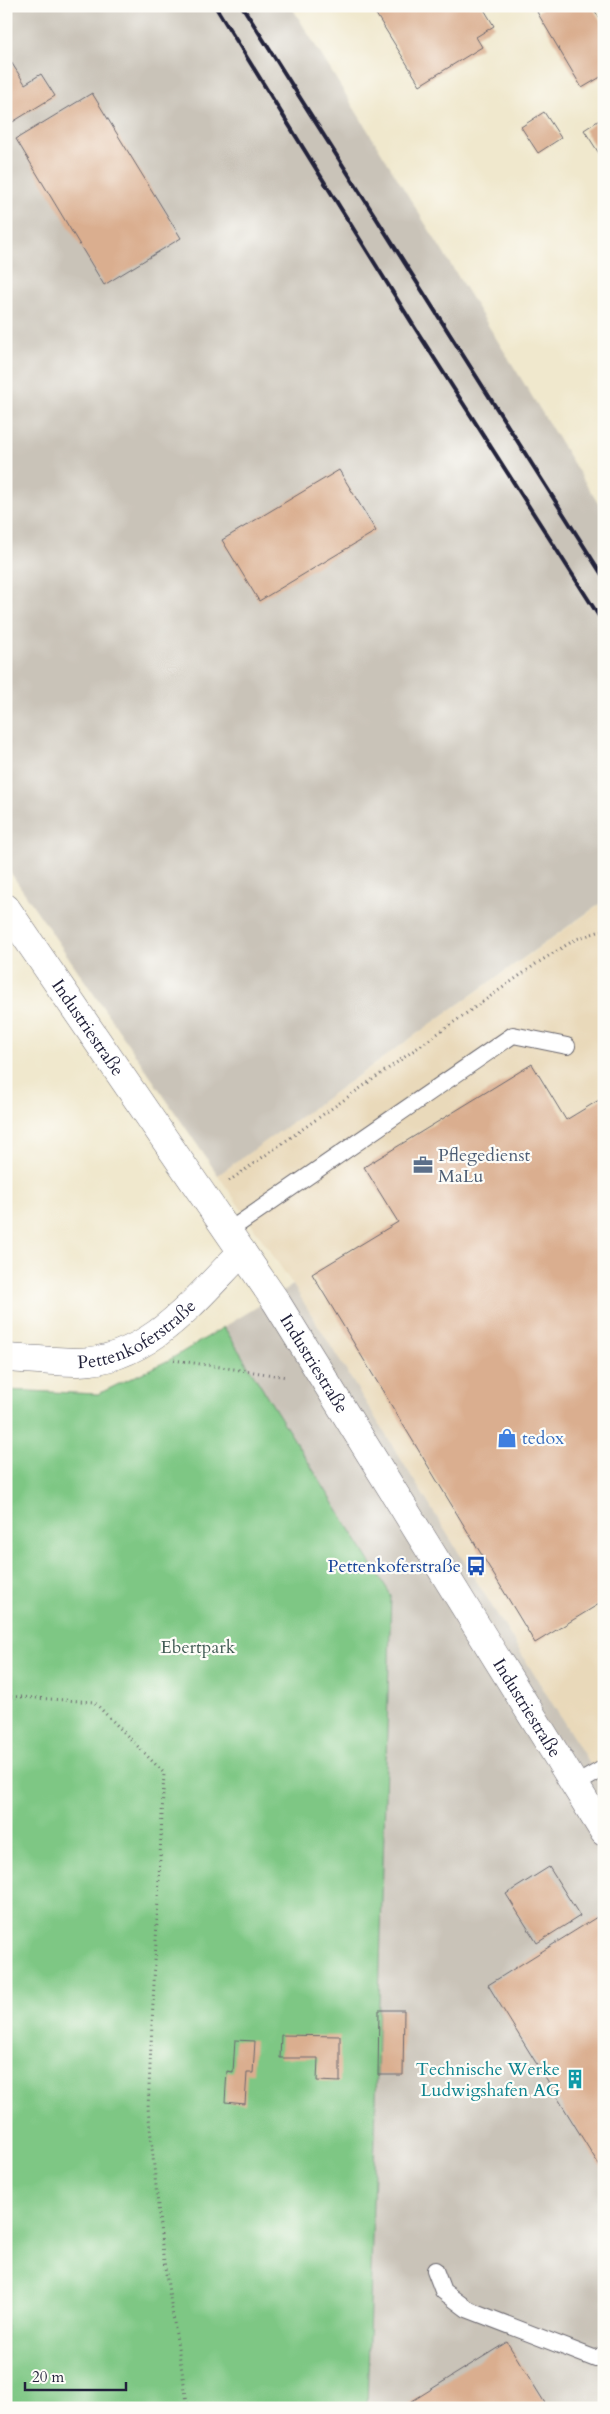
<svg xmlns="http://www.w3.org/2000/svg" width="610" height="2414" font-family="Cardo,serif">
<style>
.built{fill:#e9d9ba}
.industrial{fill:#c9c3b8}
.green{fill:#7ec784;stroke:#507460}
.building{fill:#daae8f}
.lines{fill:none;stroke-linecap:round;stroke-linejoin:round}
.lane-casing{stroke:#6a676e;stroke-width:18}
.street-casing{stroke:#6a676e;stroke-width:29}
.secondary-casing{stroke:#6a676e;stroke-width:29}
.path{stroke:#6a676e;stroke-width:3;stroke-dasharray:1 4;stroke-linecap:butt}
.lane{stroke:#fff;stroke-width:16}
.street{stroke:#fff;stroke-width:28}
.secondary{stroke:#fff;stroke-width:28}
.rail{stroke:#22223b;stroke-width:4}
.labels{text-anchor:middle;stroke-width:4.5;stroke-linejoin:round;paint-order:stroke}
.street-label{font-size:18px;fill:#22223b;stroke:#fdfcf7}
.service-label{font-size:18px;fill:#4e5e75;stroke:#fdfcf7;text-anchor:start}
.shop-label{font-size:18px;fill:#366cbe;stroke:#fdfcf7;text-anchor:start}
.transit-label{font-size:18px;fill:#164399;stroke:#fdfcf7;text-anchor:end}
.park-label{font-size:18px;fill:#425c55;stroke:#fdfcf7}
.culture-label{font-size:18px;fill:#0d838f;stroke:#fdfcf7;text-anchor:end}
</style>
<rect width="100%" height="100%" fill="#fdfcf7"/>
<filter id="ink" filterUnits="userSpaceOnUse"><feTurbulence type="fractalNoise" baseFrequency=".02" numOctaves="2"/><feDisplacementMap in="SourceGraphic" scale="10" xChannelSelector="R" yChannelSelector="G"/><feConvolveMatrix kernelMatrix="1 2 1 2 8 2 1 2 1" color-interpolation-filters="sRGB"/></filter>
<filter id="wash" filterUnits="userSpaceOnUse"><feTurbulence type="fractalNoise" baseFrequency=".0096" numOctaves="4" result="noise"/><feDisplacementMap in="SourceGraphic" scale="20" xChannelSelector="R" yChannelSelector="G"/><feGaussianBlur stdDeviation="1.12" result="paint"/><feColorMatrix in="noise" values="0 0 0 0 0 0 0 0 0 0 0 0 0 0 0 0 0 1.4 0 .05"/><feComposite in="paint" operator="in"/></filter>
<g filter="url(#wash)">
<rect width="100%" height="100%" fill="#f0e8cd"/>
<path class="built" d="M604 902V1787L293 1285 218 1175Z"/>
<path class="industrial" d="M6 6H291L604 513V901L218 1175 6 866Z
M293 1285 604 1787V2408H367L391 1595 224 1327Z"/>
<path class="green" d="M224 1327 391 1595 367 2408H6V1390L98 1394 169 1360Z"/>
<g id="blocks">
<path class="building" d="M371 6H482L494 26 476 37 482 47 420 85Z
M546 6H592L604 26V75L582 88 537 12Z
M6 54 25 84 41 74 55 96 6 126Z
M92 93 181 238 104 285 16 139Z
M544 112 561 138 538 153 521 127Z
M604 117V161L584 130Z
M339 470 376 531 259 601 222 540Z
M532 1064 566 1120 604 1097V1601L535 1643 312 1274 398 1222 364 1167Z
M549 1867 580 1916 537 1943 506 1894Z
M597 1917 604 1928V2173L488 1985Z
M379 2010H404L403 2075H378Z
M281 2035 340 2036V2082L317 2081 318 2058H280Z
M235 2040 255 2041 253 2073H247L245 2104 225 2102 227 2071 233 2072Z
M507 2342 548 2408H401Z"/>
</g>
</g>
<g filter="url(#ink)">
<use href="#blocks" fill-opacity="0" stroke="#6a676e" stroke-width="1"/>
<g class="lines">
<defs>
<path id="lane" d="M227 1232 513 1035 567 1046
M575 1785 604 1768
M435 2270 443 2291 467 2309 596 2359 604 2354"/>
<g id="street">
<path id="s1" d="M6 1358C30 1359 55 1362 79 1362 150 1360 195 1299 242 1252"/>
</g>
<g id="secondary">
<path id="s2" d="M6 908 275 1300 604 1832"/>
</g>
</defs>
<use href="#lane" class="lane-casing"/>
<use href="#street" class="street-casing"/>
<use href="#secondary" class="secondary-casing"/>
<path class="path" d="M229 1181 539 962 576 939 604 930
M174 1360 287 1377
M6 1696 94 1702 164 1773 148 2108 163 2255 188 2408"/>
<use href="#lane" class="lane"/>
<use href="#street" class="street"/>
<use href="#secondary" class="secondary"/>
<path class="rail" d="M215 6 415 328 604 624
M242 6 604 578"/>
</g>
</g>
<defs>
<symbol id="office-bare" viewBox="-9 -9 18 18"><path d="M-6-3h4V-5.5h4V-3h4V5H-6ZM-1-4.5V-3h2v-1.5ZM-6 0V1H6V0Z" fill="#5c6f8a" stroke="#fdfcf7" stroke-width="2.5" paint-order="stroke"/></symbol>
<symbol id="shop-bare" viewBox="-9 -9 18 18"><path d="M-5-2.5h2.3a2.7 3.5 0 0 1 5.4 0H5L5.5 6h-11ZM-1.5-2.5h3a1.5 2.3 0 0 0-3 0Z" fill="#3f7fe0" stroke="#fdfcf7" stroke-width="2.5" paint-order="stroke"/></symbol>
<symbol id="bus-bare" viewBox="-9 -9 18 18"><path d="M-5-6H5V4H4V6H2V4H-2V6H-4V4H-5ZM-3.5-4V0h7V-4ZM-3.5 1.2v1.5H-2V1.2ZM2 1.2v1.5H3.5V1.2Z" fill="#1a4fb4" stroke="#fdfcf7" stroke-width="2.5" paint-order="stroke"/></symbol>
<symbol id="building-bare" viewBox="-9 -9 18 18"><path d="M-4-6H4V6H1V3H-1V6H-4ZM-2.5-4.3h1.7v1.8h-1.7ZM.8-4.3h1.7v1.8H.8ZM-2.5-1h1.7V.8h-1.7ZM.8-1h1.7V.8H.8Z" fill="#0f9aa8" stroke="#fdfcf7" stroke-width="2.5" paint-order="stroke"/></symbol>
</defs>
<g fill-rule="evenodd">
<use href="#office-bare" x="409" y="1151" width="28" height="28"/>
<use href="#shop-bare" x="493" y="1424" width="28" height="28"/>
<use href="#bus-bare" x="462" y="1552" width="28" height="28"/>
<use href="#building-bare" x="561" y="2065" width="28" height="28"/>
</g>
<g class="labels">
<g class="street-label">
<text dy="6" stroke="none"><textPath href="#s2" startOffset="145">Industriestraße</textPath></text>
<text dy="6" stroke="none"><textPath href="#s1" startOffset="138">Pettenkoferstraße</textPath></text>
<text dy="6" stroke="none"><textPath href="#s2" startOffset="550">Industriestraße</textPath></text>
<text dy="6" stroke="none"><textPath href="#s2" startOffset="955">Industriestraße</textPath></text>
</g>
<g class="service-label">
<text x="438" y="1161">Pflegedienst<tspan x="438" dy="21">MaLu</tspan></text>
</g>
<g class="shop-label">
<text x="522" y="1444">tedox</text>
</g>
<g class="transit-label">
<text x="461" y="1572">Pettenkoferstraße</text>
</g>
<g class="park-label">
<text x="198" y="1653">Ebertpark</text>
</g>
<g class="culture-label">
<text x="560" y="2075">Technische Werke<tspan x="560" dy="21">Ludwigshafen AG</tspan></text>
</g>
</g>
<rect width="610" height="2414" fill="none" stroke="#fdfcf7" stroke-width="25"/>
<path d="M25 2382v8h101v-8" fill="none" stroke="#22223b" stroke-width="2.5"/>
<text x="32" y="2382" font-size="15" fill="#22223b" stroke="#fdfcf7" stroke-width="4" paint-order="stroke">20 m</text>
</svg>
